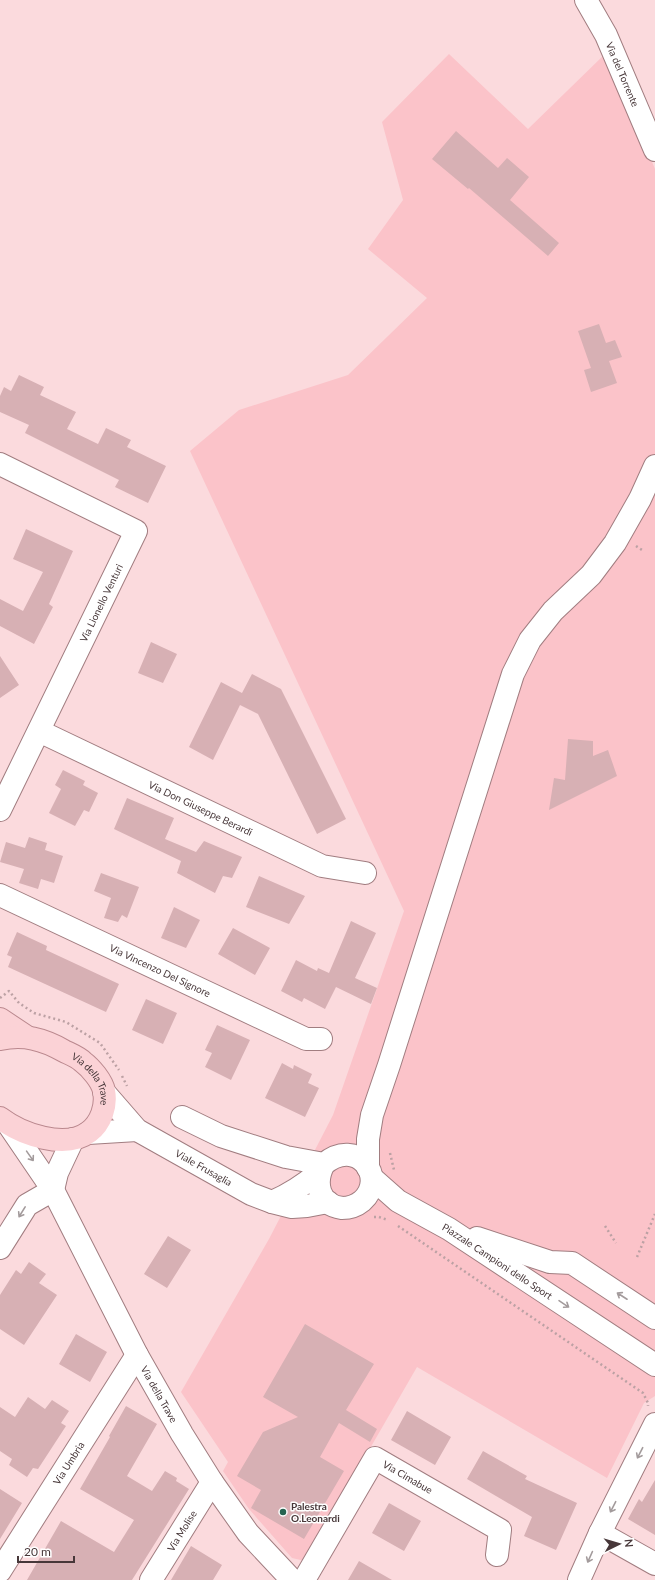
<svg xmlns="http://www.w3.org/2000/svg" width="655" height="1580" font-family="Lato,sans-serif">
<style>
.green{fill:#fbc3c9}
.building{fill:#d7b0b4}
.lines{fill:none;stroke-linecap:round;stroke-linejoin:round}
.minor-casing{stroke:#a17d80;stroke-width:24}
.major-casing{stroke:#ba888e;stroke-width:24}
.path{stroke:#bca1a4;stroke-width:2.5;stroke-dasharray:2 3;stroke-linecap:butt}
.minor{stroke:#fff;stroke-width:22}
.major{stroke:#fbd2d6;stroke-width:22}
.oneway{stroke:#a39b9c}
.poi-dot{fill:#266451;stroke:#fff;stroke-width:1.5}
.labels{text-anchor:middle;stroke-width:3;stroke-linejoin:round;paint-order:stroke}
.street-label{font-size:10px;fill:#473739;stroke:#fff}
.poi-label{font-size:10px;font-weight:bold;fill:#473739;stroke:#fff;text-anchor:start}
</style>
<rect width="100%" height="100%" fill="#fbdadd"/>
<path class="green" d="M606 53 655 169V1396L644 1403 607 1478 417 1367 305 1561 292 1558 249 1509 223 1471 228 1462 181 1392 269 1239 333 1115 404 911 190 451 239 410 348 375 427 298 368 249 403 200 382 122 449 54 528 129Z"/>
<path class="building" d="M456 131 498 168 507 158 529 177 510 200 559 243 548 256 469 188 468 189 432 159Z
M599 324 606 343 615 340 622 357 609 361 617 383 591 392 584 370 591 368 578 331Z
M19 375 44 387 40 395 76 412 67 429 98 444 106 428 131 440 127 447 166 466 148 503 115 487 119 480 25 433 29 425 0 412V396L4 387 11 391Z
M26 529 73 551 49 604 53 607 34 644 0 626V599L23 611 43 572 13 559Z
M151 642 177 654 163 683 138 673Z
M0 656 19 685 0 698Z
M252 674 281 689 346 819 317 834 258 714 240 705 213 760 189 747 221 682 242 693Z
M568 739 593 741V756L608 750 617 776 549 810 554 778 565 780Z
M63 770 85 781 83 785 98 793 89 812 84 810 75 826 49 813 61 789 55 785Z
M127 798 174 818 165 839 196 852 204 841 242 857 232 878 223 876 215 893 177 873 181 861 114 829Z
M29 837 47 843 45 850 63 856 54 883 41 879 38 889 19 883 24 869 0 862 6 842 25 848Z
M101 873 139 887 127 918 122 915 118 922 104 918 111 898 94 891Z
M259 876 305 896 289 924 246 907Z
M174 907 200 920 186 948 161 938Z
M351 921 376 933 355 978 377 988 371 1004 336 987 325 1009 304 998 302 1002 281 991 296 960 317 971 318 968 329 973Z
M233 928 270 948 255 975 218 954Z
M17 932 47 946 46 950 119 984 106 1012 8 967 12 957 7 955Z
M146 999 177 1013 163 1044 132 1030Z
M217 1025 250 1040 231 1080 205 1067 212 1053 205 1050Z
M282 1063 293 1069 294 1065 312 1074 308 1083 319 1088 305 1117 265 1098Z
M168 1236 191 1250 167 1288 144 1274Z
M29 1262 46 1274 39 1283 57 1295 24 1345 0 1329V1295L16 1270 21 1274Z
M305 1324 374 1364 346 1410 377 1429 370 1442 339 1423 320 1457 344 1471 304 1539 251 1508 261 1490 237 1476 263 1432 298 1417 263 1397Z
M76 1334 107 1352 90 1382 59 1364Z
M28 1397 45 1409 52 1400 69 1411 61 1423 66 1426 38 1469 33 1468 27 1477 9 1465 12 1459 0 1451V1407L15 1417Z
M126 1406 157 1424 127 1476 152 1491 165 1471 177 1478 176 1481 189 1489 132 1580H27L61 1521 114 1552 134 1520 80 1489 110 1437 109 1436Z
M407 1411 451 1437 435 1465 391 1440Z
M483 1451 527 1476 525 1479 577 1503 556 1550 524 1536 532 1517 467 1479Z
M655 1480V1535L628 1519 639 1499 642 1502Z
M0 1489 22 1503 0 1539Z
M389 1503 421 1521 404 1551 372 1533Z
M191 1546 222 1565 213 1580H171Z
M359 1561 392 1580H348Z"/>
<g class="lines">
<defs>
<g id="minor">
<path id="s1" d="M586 0 606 35 655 150"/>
<path d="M0 464 136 531 0 810"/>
<path id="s2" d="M39 731 322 866 365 873"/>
<path id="s3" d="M0 895 306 1039H321"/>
<path id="s4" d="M104 1092 137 1130 251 1194 272 1202 292 1207 307 1206 328 1202"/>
<path d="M182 1117 221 1136 286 1157 324 1164C357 1136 388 1178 362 1201 356 1206 350 1208 342 1208 318 1205 314 1182 324 1164"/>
<path id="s5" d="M8 1124 53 1190 137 1355 182 1434 212 1482 248 1533 292 1580"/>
<path d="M88 1133 137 1130"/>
<path d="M368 1168V1139L372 1115 389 1065 513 674 530 640 553 611 591 575 615 543 640 499 655 466"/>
<path id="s6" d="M372 1178 398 1201 449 1229 655 1365"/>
<path d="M53 1190 57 1173 73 1139"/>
<path d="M272 1202C290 1194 304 1185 318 1173"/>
<path d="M477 1238 550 1262 572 1263 655 1318"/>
<path d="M0 1248 27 1205 53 1190"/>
<path d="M600 1533 655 1564"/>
<path id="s7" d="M0 1571 137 1355"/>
<path id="s8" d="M151 1580 212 1482"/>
<path id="s9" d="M304 1580 375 1458 500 1530 497 1555"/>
<path d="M579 1580 600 1533 655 1424"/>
</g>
<g id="major">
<path d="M0 1019 27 1037"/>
<path id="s10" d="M0 1039C24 1034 43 1039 64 1051 70 1054 78 1057 83 1062 91 1068 102 1081 104 1091 107 1106 101 1123 89 1132 65 1150 21 1134 0 1118"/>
</g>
</defs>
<use href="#minor" class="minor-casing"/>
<use href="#major" class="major-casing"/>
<path class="path" d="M636 546 642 550
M0 998 9 991 19 1003 34 1013 66 1022 100 1043 119 1070
M122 1076 127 1086
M390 1153 394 1170
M374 1217H379L388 1220
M398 1226 643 1393 648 1403V1406
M605 1226 616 1243
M637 1257 655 1214"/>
<use href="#minor" class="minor"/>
<use href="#major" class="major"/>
</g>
<defs><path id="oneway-shaft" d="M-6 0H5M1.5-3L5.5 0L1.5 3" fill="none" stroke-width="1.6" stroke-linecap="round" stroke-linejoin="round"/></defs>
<g class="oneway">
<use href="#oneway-shaft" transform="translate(30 1156) rotate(55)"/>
<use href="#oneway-shaft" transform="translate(22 1212) rotate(122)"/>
<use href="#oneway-shaft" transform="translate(622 1296) rotate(-147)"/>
<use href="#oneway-shaft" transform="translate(564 1304) rotate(34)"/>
<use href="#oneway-shaft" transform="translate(640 1453) rotate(117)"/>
<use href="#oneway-shaft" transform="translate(613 1507) rotate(117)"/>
<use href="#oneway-shaft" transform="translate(590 1557) rotate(114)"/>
</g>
<circle class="poi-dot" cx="283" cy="1512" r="4"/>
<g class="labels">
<g class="street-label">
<text dy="4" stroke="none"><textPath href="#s1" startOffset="83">Via del Torrente</textPath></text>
<text transform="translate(101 603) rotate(-64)" y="4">Via Lionello Venturi</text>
<text dy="4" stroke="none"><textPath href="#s2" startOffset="179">Via Don Giuseppe Berardi</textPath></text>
<text dy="4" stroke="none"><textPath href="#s3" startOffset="177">Via Vincenzo Del Signore</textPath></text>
<text dy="4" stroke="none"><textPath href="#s10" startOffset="108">Via della Trave</textPath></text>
<text dy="4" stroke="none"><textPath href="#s4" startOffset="127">Viale Frusaglia</textPath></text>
<text dy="4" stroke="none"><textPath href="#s6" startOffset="151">Piazzale Campioni dello Sport</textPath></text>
<text dy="4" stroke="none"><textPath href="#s5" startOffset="310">Via della Trave</textPath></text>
<text dy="4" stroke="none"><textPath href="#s7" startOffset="128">Via Umbria</textPath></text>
<text dy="4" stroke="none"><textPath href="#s9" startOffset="179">Via Cimabue</textPath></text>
<text dy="4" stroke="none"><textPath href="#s8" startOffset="58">Via Molise</textPath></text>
</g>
<g class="poi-label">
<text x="291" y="1510">Palestra<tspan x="291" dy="12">O.Leonardi</tspan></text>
</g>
</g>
<g transform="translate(619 1544) rotate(85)" stroke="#ffffff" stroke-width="3" paint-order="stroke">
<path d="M0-3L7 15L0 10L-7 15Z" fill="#473739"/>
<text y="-6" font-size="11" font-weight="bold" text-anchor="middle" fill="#473739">N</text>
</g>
<path d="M18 1556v6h56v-6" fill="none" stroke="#473739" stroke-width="2"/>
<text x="24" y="1556" font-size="12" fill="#473739" stroke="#ffffff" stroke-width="3" paint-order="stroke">20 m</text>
</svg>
